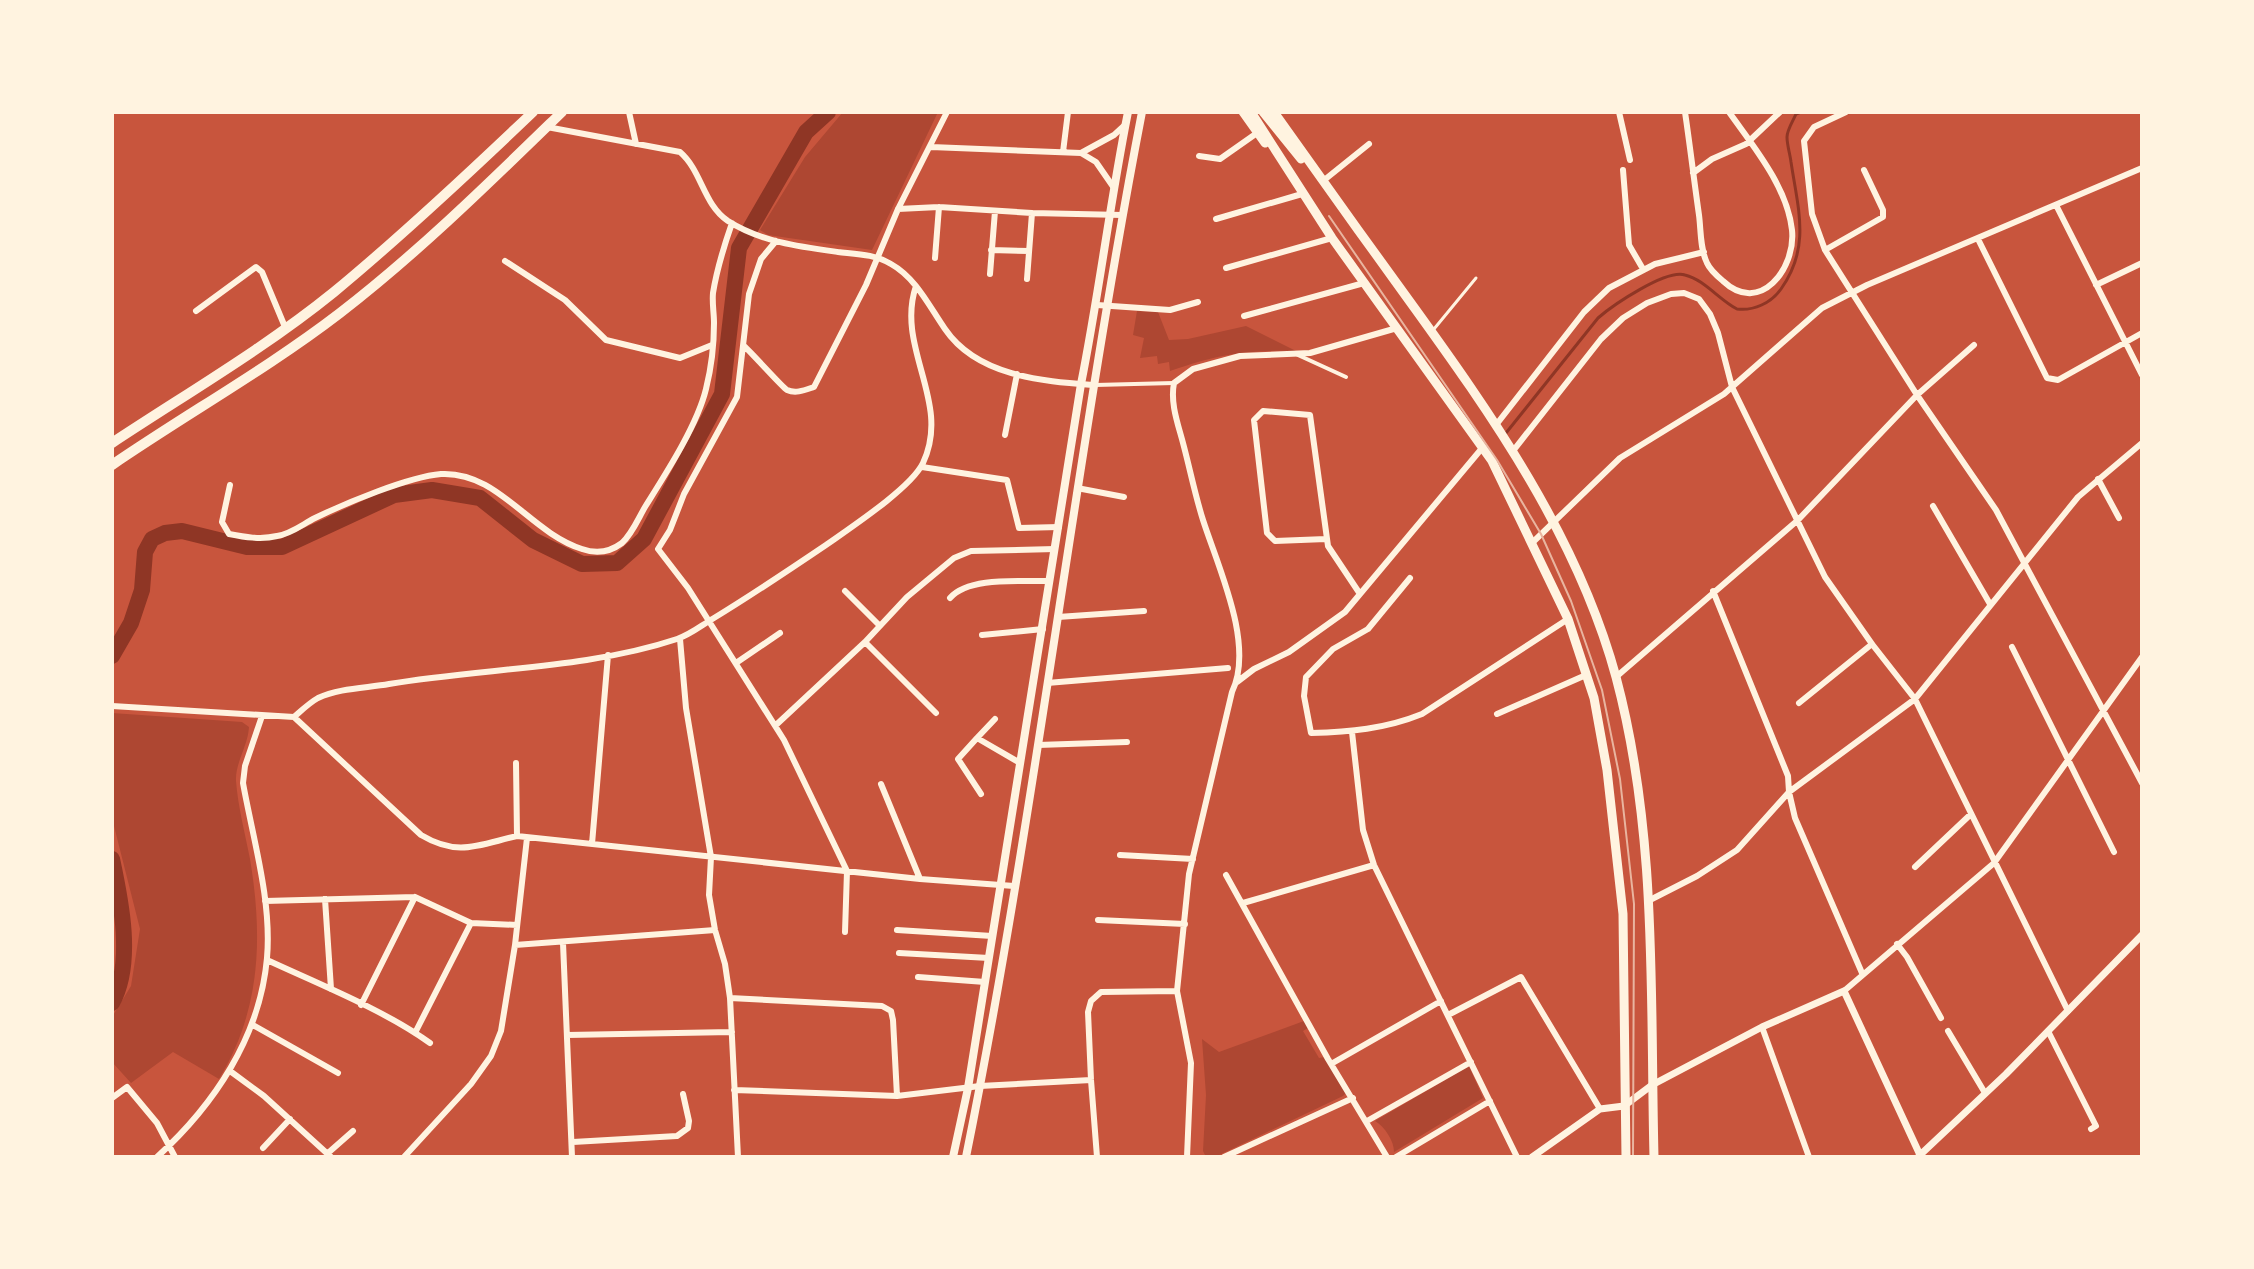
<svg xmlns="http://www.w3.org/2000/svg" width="2254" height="1269" font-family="'Work Sans',sans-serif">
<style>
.green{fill:#ae4732}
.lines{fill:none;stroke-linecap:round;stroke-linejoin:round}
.stream{stroke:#8f3625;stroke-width:3}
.river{stroke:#8f3625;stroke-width:16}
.service{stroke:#fff3e0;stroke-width:3}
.pedestrian{stroke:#fff3e0;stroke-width:4}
.minor{stroke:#fff3e0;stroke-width:6}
.tertiary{stroke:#fff3e0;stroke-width:7}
.secondary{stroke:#fff3e0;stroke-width:8}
.primary{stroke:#fff3e0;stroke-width:9}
.trunk{stroke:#fff3e0;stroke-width:10}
.tram{stroke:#e9b49f;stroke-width:2}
</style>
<rect width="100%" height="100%" fill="#c8553d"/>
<path class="green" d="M843 112H938L872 250 768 235 760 230 805 157Z
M1137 311 1158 312 1169 340 1188 339 1246 326 1296 351C1244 350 1219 354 1170 371L1169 362 1158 364 1157 356 1140 358 1144 338 1133 335Z
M112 713 242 722 249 727C248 746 235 763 236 781 238 807 245 833 250 859 263 937 261 1010 219 1079L173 1052 131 1083 112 1062V1017L131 986 140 929 112 818Z
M1304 1021 1308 1028 1303 1031 1319 1058 1325 1057 1347 1092 1343 1096 1215 1157H1206L1203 1151 1206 1095 1202 1039 1219 1052Z
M1469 1066 1483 1098 1394 1152C1394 1141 1385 1127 1375 1121Z"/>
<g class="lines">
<path class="stream" d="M1506 433 1598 318C1613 305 1666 269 1685 275 1705 280 1719 300 1737 309 1754 311 1771 303 1781 289 1811 247 1798 209 1791 162 1790 154 1787 145 1787 137 1787 130 1793 121 1796 114L1801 112"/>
<path class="river" d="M112 656 131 623 142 590 145 552 152 539 165 533 182 531 247 547H282L394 495 432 490 480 498 533 540 582 564 617 563 644 539 722 394 739 248 806 132 828 112
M112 859C121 901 134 963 112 1003"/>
<path class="service" d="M1434 329 1476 278"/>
<path class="pedestrian" d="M1298 355 1346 377
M1095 385 1174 383"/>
<path class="minor" d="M629 112 636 144
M1619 112 1630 160
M1685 112C1690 146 1694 180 1699 215 1701 230 1700 249 1707 263 1710 270 1717 276 1723 281 1760 316 1796 268 1792 230 1787 186 1753 146 1729 112
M1846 112 1814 127 1804 141 1812 214 1825 250 1917 395 1996 510 2142 783
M547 127 680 152C702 171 703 204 728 221 761 242 801 247 838 252 856 254 875 254 891 264 916 278 929 306 945 329 977 376 1041 381 1093 385
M931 147 1081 153 1096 162 1114 188
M1063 152 1068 112
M1081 153 1114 135 1126 124
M1199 156 1220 159 1257 133
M1623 170 1629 245 1643 269
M1693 173 1712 159 1746 144 1780 112
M1323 181 1369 144
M2056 205 2142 375
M898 209 939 207 1032 213 1122 215
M1216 219 1302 194
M1978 239 2047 378 2058 380 2142 333
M776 241 761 259 749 294 737 397 684 494 670 530 658 549 688 588 784 740 847 871 845 932
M991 250 1029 251
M1825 250 1883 217V210L1864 170
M935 258 939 207
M505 261 565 300 606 340 680 358 712 345
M1226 268 1332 238
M990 274 995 211
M1027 279 1032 213
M2096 285 2142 263
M1097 305 1170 310 1198 302
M196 311 256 267 262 272 285 327
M1244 316 1364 283
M744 346C753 354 782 387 787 390 796 394 805 390 814 387L866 285 898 209 947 112
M1496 425 1584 312 1609 288 1655 264 1704 252
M1005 435 1017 374
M1513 451 1601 339 1623 318 1647 303 1671 294 1684 293 1699 299 1710 314 1718 333 1732 387 1825 577 1872 644 1915 699 2068 1011
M922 467 1007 480 1019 528 1059 527
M2098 479 2119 518
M230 485 222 522 229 534C244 537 261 540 277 536 291 534 303 524 315 518 346 503 408 477 441 474 498 471 529 532 582 549 596 554 610 552 622 543 632 534 638 519 645 507 665 475 697 426 706 389 711 369 714 344 714 323 714 313 712 303 713 293 717 268 724 246 732 223
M1077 488 1124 497
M1933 506 1990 604
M1326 539 1275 541 1267 533 1254 420 1263 411 1310 415 1328 546 1360 594
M1532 543 1620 458 1724 394 1822 308 1867 285 2142 168
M1410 578 1368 629 1333 649 1306 677 1304 696 1311 733C1349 732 1385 729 1422 714L1568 619
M845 591 880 626
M1713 591 1788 776 1789 792 1795 818 1862 973
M950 598C969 576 1022 582 1050 581
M1058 617 1144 611
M982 635 1043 629
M680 639 686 708 711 857 709 895 715 930 725 964 730 998 738 1157
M865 642 936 713
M2012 647 2114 852
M736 663 780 633
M1616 677 1798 520 1917 395 1974 345
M1237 682 1254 669 1289 652 1345 612 1483 447
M1047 683 1228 668
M1799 703 1872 644
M112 706 294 717C301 711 309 703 318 698 339 688 367 688 389 684 483 668 587 669 677 639 690 635 702 625 714 618 752 595 789 570 826 545 850 528 911 488 923 463 952 402 895 348 916 286
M1497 714 1586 675
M294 717 421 835C458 857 478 845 517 836L920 879 1014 886
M776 725 865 642 907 597 954 558 971 551 1055 549
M1352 732 1363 830 1374 865 1517 1157
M977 738 995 719
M1038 745 1127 742
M516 763 517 836
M881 784 920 879
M981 794 958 759 977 738 1020 763
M592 844 608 655
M1120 855 1193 859
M1915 867 1971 814
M1226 875 1328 1059 1387 1157
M325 899 331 989
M1650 900 1697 876 1737 850 1789 792 1915 699 2078 497 2142 443
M265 901 415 897 471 923 517 925
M1243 903 1374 865
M1098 920 1185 924
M897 930 992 936
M563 943 572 1157
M1897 944 1907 957 1941 1018
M515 945 715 930
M899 953 989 958
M267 960C319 984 384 1010 430 1043
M918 977 985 982
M1177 991 1191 1063 1187 1157
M1844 991 1994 863 2142 657
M730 998 882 1006 891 1011 893 1020 897 1096
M361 1005 415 897
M1448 1015 1521 977 1600 1109
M253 1025 338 1073
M1762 1027 1809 1157
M1948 1031 1985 1093
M2048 1031 2096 1126 2091 1129
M415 1033 471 923
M567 1035 732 1032
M1331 1064 1441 1001
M230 1071 264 1096 331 1157
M734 1090 897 1096 980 1086 1091 1080
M112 1098 127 1087 157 1123 175 1157
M1367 1121 1471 1062
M573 1142 677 1136 688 1128 689 1121 683 1094
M263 1148 290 1119
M328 1153 353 1131
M157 1157C214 1105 260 1037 267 958 272 901 253 839 243 783L245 766 262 716
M404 1157 471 1084 491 1056 501 1031 515 945 527 838
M1097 1157 1091 1080 1088 1012 1091 1001 1101 992 1177 991 1189 874 1232 692C1255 645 1218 567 1203 520 1195 495 1190 469 1183 443 1178 424 1170 403 1174 383L1193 369 1240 356 1310 353 1397 328
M1224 1157 1353 1098
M1396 1157 1490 1101"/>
<path class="tertiary" d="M1919 1156 2006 1074 2142 935
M1532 1157 1600 1109 1624 1106 1652 1085 1762 1027 1844 991 1920 1155"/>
<path class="secondary" d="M953 1157 968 1088 1081 384C1099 294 1110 202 1128 112
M966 1157C1036 811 1075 459 1142 112"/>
<path class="primary" d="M1243 112 1265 143
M1251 112 1332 238 1492 461 1568 619 1594 698 1607 770 1623 914 1626 1157
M1263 112 1301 159
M1274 112C1318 174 1363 237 1408 299 1492 415 1578 537 1616 677 1658 834 1650 997 1654 1157"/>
<path class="trunk" d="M112 443C186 394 265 348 334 292 403 235 468 174 533 112
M112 465C188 413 267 369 340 313 419 252 491 181 562 112"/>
<path class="tram" d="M1329 216 1497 460 1541 534 1571 601 1602 690 1620 779 1634 904 1633 1157"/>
</g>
<rect width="2254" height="1269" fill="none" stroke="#fff3e0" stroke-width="228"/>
</svg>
